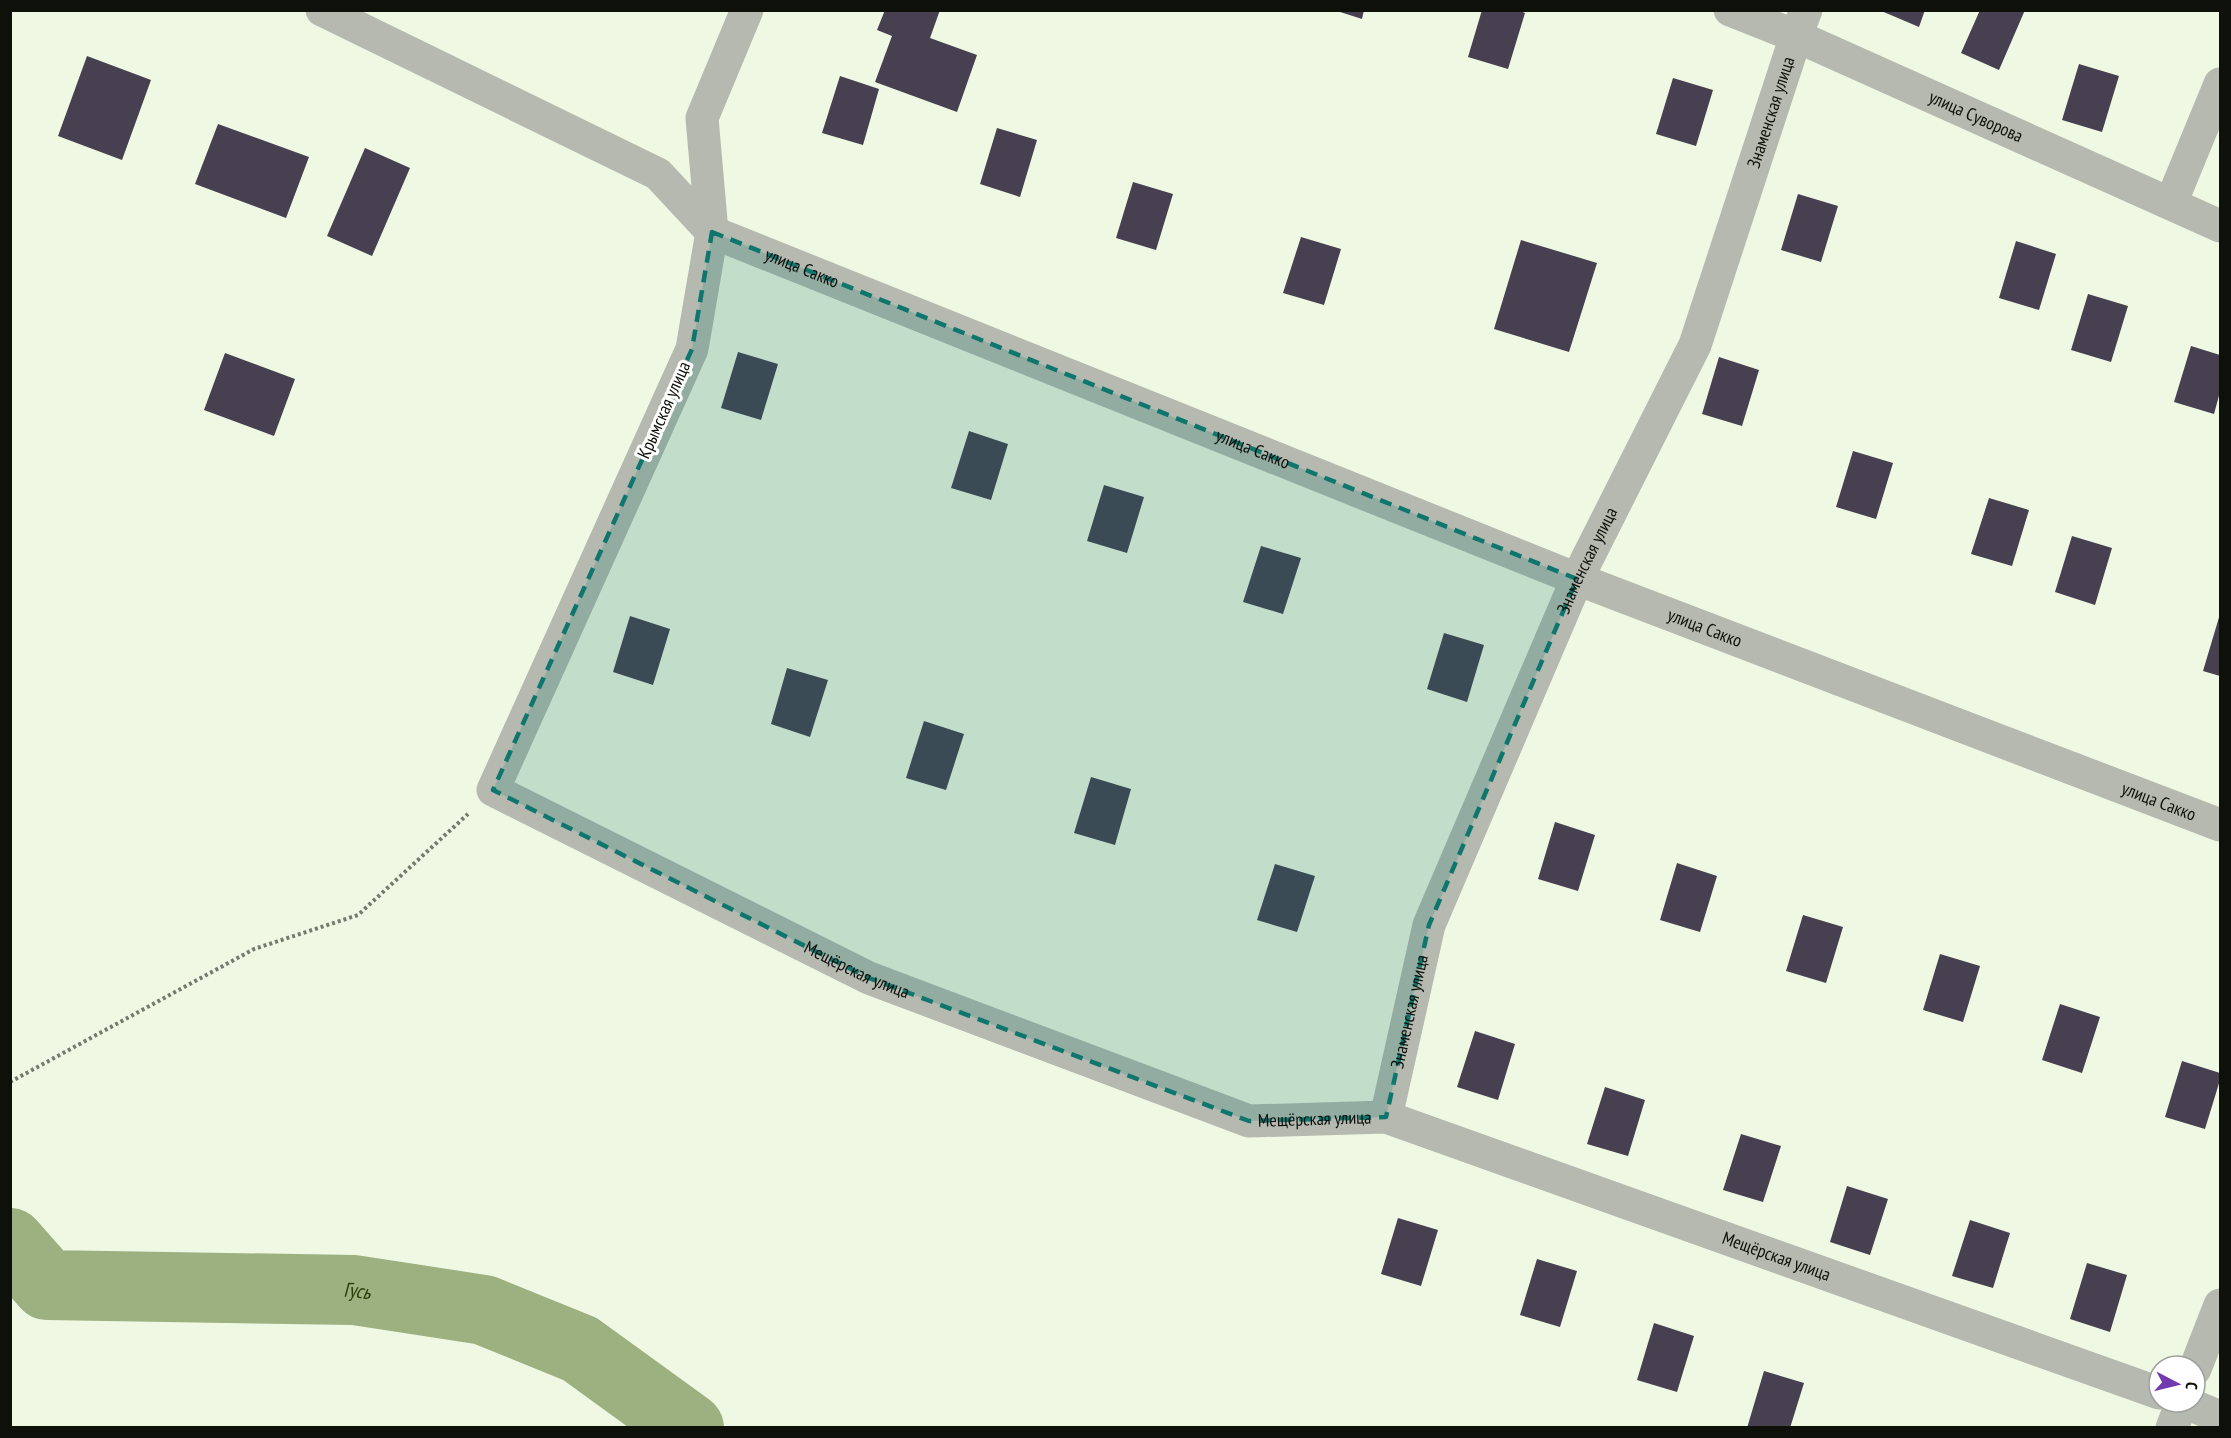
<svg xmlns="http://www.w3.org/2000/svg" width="2231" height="1438" font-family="'PT Sans Narrow',sans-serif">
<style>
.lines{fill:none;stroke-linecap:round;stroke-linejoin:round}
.river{stroke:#9cb080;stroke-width:70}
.building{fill:#464050}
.path{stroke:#757a6e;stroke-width:4;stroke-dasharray:3 3;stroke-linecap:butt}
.minor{stroke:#b5b9b0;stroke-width:33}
.marked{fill:#0f766e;fill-opacity:0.2;stroke:#0f766e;stroke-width:4.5;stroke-dasharray:12 8;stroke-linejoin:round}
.labels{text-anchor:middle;stroke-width:6;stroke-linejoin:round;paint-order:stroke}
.street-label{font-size:18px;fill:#0e100a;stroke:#fff}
.water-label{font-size:20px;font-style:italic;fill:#2b3d06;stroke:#fff}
</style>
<rect width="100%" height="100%" fill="#eff8e3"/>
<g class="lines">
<path class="river" id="s1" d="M10 1243 47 1285 354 1290 484 1310 580 1349 689 1428"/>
</g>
<path class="building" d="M885 10H940L930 38 977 55 957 112 875 82 892 36 877 30Z
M1334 10H1364L1362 19Z
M1482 10H1518L1525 13 1508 69 1468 57Z
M1879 10H1925L1919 27Z
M1980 10H2025L1999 70 1961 53Z
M87 56 151 80 122 160 58 136Z
M2079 64 2119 76 2102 132 2062 120Z
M840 76 879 89 863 145 822 133Z
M1673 78 1713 90 1696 146 1656 134Z
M218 124 309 157 286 218 195 184Z
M997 128 1037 140 1020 197 980 184Z
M365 148 410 168 372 256 327 236Z
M1133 182 1173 194 1156 250 1116 238Z
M1798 194 1838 206 1821 262 1781 250Z
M1301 237 1341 249 1324 305 1283 293Z
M1521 240 1597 263 1569 352 1494 329Z
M2016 241 2056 254 2039 310 1999 298Z
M2088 294 2128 306 2111 362 2071 350Z
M2191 346 2220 355V392L2214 414 2174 402Z
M738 352 778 364 761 420 721 408Z
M225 353 295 379 274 436 204 410Z
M1719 357 1759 370 1742 426 1702 414Z
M969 431 1008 444 991 500 951 488Z
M1853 451 1893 463 1876 519 1836 507Z
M1104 485 1144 497 1127 553 1087 541Z
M1989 498 2029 510 2012 566 1971 554Z
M2072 536 2112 548 2095 605 2055 592Z
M1261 546 1301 558 1283 614 1243 602Z
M2220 614V676L2203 671Z
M630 616 670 629 653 685 613 672Z
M1444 633 1484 645 1467 702 1427 689Z
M787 668 828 680 810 737 771 724Z
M924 721 964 734 946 790 906 778Z
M1091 777 1131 789 1115 845 1074 833Z
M1555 822 1595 835 1578 891 1538 879Z
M1677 863 1717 876 1700 932 1660 920Z
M1275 864 1315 876 1297 932 1257 920Z
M1803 915 1843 927 1826 983 1786 971Z
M1940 954 1980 966 1963 1022 1923 1010Z
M2060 1004 2100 1017 2082 1073 2042 1060Z
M1475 1031 1515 1044 1498 1100 1457 1087Z
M2182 1061 2220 1073V1080L2205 1129 2165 1117Z
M1605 1087 1645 1100 1628 1156 1587 1144Z
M1741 1134 1781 1146 1763 1202 1723 1190Z
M1847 1186 1888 1199 1870 1255 1830 1242Z
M1398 1218 1438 1230 1421 1286 1381 1274Z
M1970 1220 2010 1233 1993 1288 1952 1276Z
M1537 1259 1577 1271 1560 1327 1520 1315Z
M2087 1263 2127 1275 2110 1332 2070 1319Z
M1654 1323 1694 1336 1677 1392 1637 1380Z
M1764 1371 1804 1383 1790 1428H1747Z"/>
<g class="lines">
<path class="path" d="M10 1082 254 949 358 915 468 814"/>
<g class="minor">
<path id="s2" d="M322 10 658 174 712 232 1577 579 2220 825"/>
<path id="s3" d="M747 10 702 118 712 232 692 349 493 790 869 978 1249 1121 1386 1117 2159 1393"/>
<path id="s4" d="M1730 10 1796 36 2220 226"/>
<path d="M2171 203 2220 84"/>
<path id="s5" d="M1386 1117 1429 925 1577 579 1695 345 1796 36 1806 10"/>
<path d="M2195 1369 2220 1305"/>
<path d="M2184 1402 2220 1417"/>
<path d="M2172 1428 2182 1402"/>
</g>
</g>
<path class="marked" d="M712 232 1577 579 1429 925 1386 1117 1249 1121 869 978 493 790 692 349Z"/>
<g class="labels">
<g class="street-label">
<text dy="6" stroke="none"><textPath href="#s5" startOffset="1080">Знаменская улица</textPath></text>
<text dy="6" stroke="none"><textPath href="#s4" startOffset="268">улица Суворова</textPath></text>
<text dy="6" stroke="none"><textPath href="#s2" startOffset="550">улица Сакко</textPath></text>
<text transform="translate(664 410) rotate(-66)" y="6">Крымская улица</text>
<text dy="6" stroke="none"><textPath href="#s2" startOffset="1036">улица Сакко</textPath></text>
<text dy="6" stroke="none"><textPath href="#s5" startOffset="594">Знаменская улица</textPath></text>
<text dy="6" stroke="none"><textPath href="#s2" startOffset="1522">улица Сакко</textPath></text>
<text dy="6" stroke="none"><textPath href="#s2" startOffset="2008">улица Сакко</textPath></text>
<text dy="6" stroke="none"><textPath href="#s3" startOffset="1240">Мещёрская улица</textPath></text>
<text dy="6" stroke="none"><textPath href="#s5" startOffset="108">Знаменская улица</textPath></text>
<text dy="6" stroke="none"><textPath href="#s3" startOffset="1726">Мещёрская улица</textPath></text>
<text dy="6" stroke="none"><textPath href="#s3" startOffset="2212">Мещёрская улица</textPath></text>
</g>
<g class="water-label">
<text dy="7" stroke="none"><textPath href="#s1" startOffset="366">Гусь</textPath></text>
</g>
</g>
<rect width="2231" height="1438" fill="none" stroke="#0e100a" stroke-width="24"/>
<g transform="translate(2177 1384) rotate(97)"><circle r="28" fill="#ffffff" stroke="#9f9f9d" stroke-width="1.5"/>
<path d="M0-4.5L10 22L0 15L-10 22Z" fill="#723ab0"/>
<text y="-9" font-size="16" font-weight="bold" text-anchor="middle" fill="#0e100a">С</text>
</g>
</svg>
